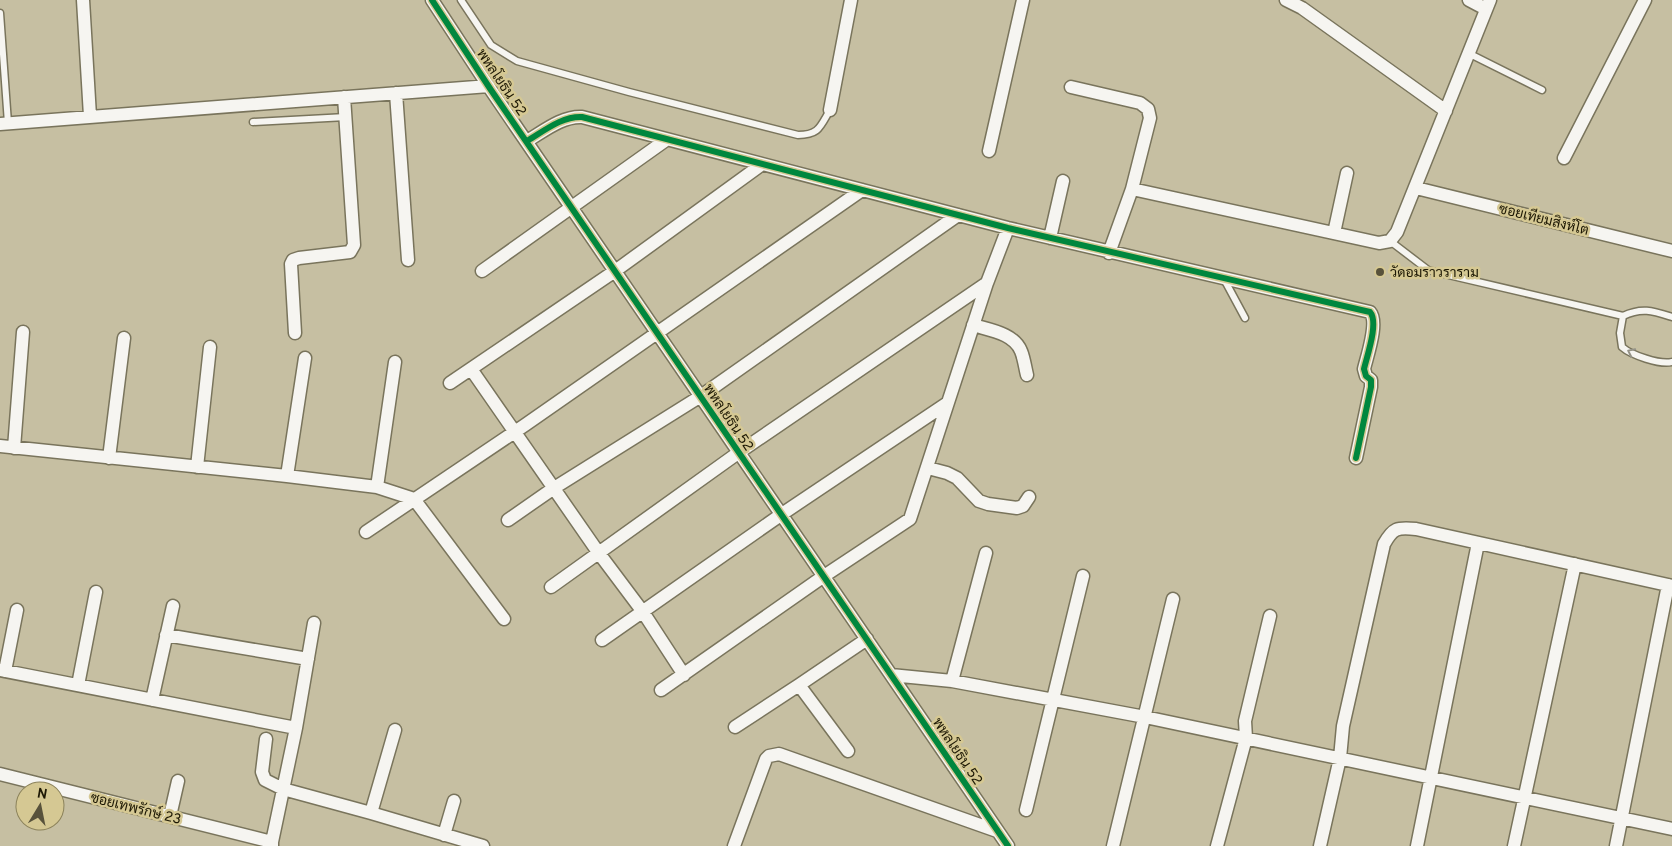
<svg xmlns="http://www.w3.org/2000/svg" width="1672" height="846" font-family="Overpass,Sarabun,sans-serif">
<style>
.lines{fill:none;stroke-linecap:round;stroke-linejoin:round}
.lane-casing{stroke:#79745c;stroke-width:9}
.street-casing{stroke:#79745c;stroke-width:15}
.lane{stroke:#f6f5f1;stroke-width:6}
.street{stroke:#f6f5f1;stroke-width:12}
.cycleway-casing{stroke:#d5c893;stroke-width:9}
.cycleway{stroke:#00873e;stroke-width:6}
.oneway{stroke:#949286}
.poi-dot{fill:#58523b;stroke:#d5c893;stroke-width:2}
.labels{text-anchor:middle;stroke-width:5;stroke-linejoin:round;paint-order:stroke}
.street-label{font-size:14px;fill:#1d1804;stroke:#d5c893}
.poi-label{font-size:14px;fill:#1d1804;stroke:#d5c893;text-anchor:start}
</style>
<rect width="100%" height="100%" fill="#c6bfa2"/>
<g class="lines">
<defs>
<path id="lane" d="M461 0 491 45 517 61 629 92 798 135C819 135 820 127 830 110
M0 13 8 123
M1468 53 1542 90
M253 122 346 117
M1390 241 1428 270 1444 274 1623 316C1642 307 1653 311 1672 317
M1224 279 1245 318
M1623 316 1620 333 1622 347C1631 355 1660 365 1672 362"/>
<path id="street" d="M83 0 90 116
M432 0 491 90 1008 846
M1286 0 1302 8 1446 111
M1469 0 1486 9
M1071 87 1140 103 1148 109 1150 118 1132 189 1109 253
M396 93 408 260
M830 110 851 0
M0 124 489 86
M527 141C544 131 562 116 582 117L1008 228 1370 312C1379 322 1367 356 1364 369L1366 376 1371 380V387L1356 458
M989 151 1023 0
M1564 158 1645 0
M1416 188 1672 251
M1132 189 1379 243 1390 241 1397 232 1490 0
M1334 233 1347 173
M1050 238 1063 181
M482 271 666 140
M973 325C989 330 1014 333 1021 351 1024 358 1025 367 1027 375
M295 333 291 264 293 260 299 258 350 252 354 245 344 97
M471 369 598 552 643 612 684 675
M450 383 615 271 761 165
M0 446 287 476 377 487 414 499 504 619
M14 448 23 332
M109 458 124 338
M197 467 210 347
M928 468 947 473 957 478 979 501 988 504 1017 508 1023 506 1029 497
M287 476 305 358
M377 487 395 362
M508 520 554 488 701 396 958 215
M366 532 525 425 862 190
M551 587 738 453 987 283
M166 635 308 659
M602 640 782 514 946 404
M0 670 296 728
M5 671 17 610
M891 675 952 681 1145 717 1672 829
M952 681 986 553
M78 685 96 592
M799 685 848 751
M661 690 824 576 910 519 987 283 1008 228
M152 700 173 606
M735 727 799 685 867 639
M266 739 262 772 265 780 283 789 371 813 483 846
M0 774 272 842V846
M1026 810 1083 576
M371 813 395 730
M170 816 178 781
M444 835 454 801
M272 842 296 728 314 623
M734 846 766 759 769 756 779 754 997 831
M1113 846 1173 599
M1217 846 1246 738 1245 721 1270 616
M1320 846 1340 758 1343 726 1384 544C1393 528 1397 527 1416 529L1672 586
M1417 846 1478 543
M1514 846 1575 564
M1616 846 1668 585"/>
</defs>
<use href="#lane" class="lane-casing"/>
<use href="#street" class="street-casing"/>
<use href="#lane" class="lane"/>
<use href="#street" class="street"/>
<defs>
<path id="cycleway" d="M432 0 491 90 1008 846
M527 141C544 131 562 116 582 117L1008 228 1370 312C1379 322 1367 356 1364 369L1366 376 1371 380V387L1356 458"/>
</defs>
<use href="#cycleway" class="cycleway-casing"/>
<use href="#cycleway" class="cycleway"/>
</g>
<defs><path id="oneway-chevron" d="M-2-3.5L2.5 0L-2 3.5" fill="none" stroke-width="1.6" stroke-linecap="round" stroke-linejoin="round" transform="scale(1.25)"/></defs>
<use class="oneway" href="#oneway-chevron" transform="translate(1631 352) rotate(-154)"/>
<circle class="poi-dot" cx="1380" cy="272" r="5"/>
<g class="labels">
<g class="street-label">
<text transform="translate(502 82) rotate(56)" y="5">พหลโยธิน 52</text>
<text transform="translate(1544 219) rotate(14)" y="5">ซอยเทียมสิงห์โต</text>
<text transform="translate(729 417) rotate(56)" y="5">พหลโยธิน 52</text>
<text transform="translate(958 751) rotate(56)" y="5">พหลโยธิน 52</text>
<text transform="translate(136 808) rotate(14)" y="5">ซอยเทพรักษ์ 23</text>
</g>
<g class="poi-label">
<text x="1390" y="277">วัดอมราวราราม</text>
</g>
</g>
<g transform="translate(40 806) rotate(10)"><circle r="24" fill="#d5c893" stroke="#8b825a"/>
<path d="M0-4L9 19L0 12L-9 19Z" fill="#58523b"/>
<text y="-8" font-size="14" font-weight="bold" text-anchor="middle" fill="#1d1804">N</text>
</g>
</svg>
